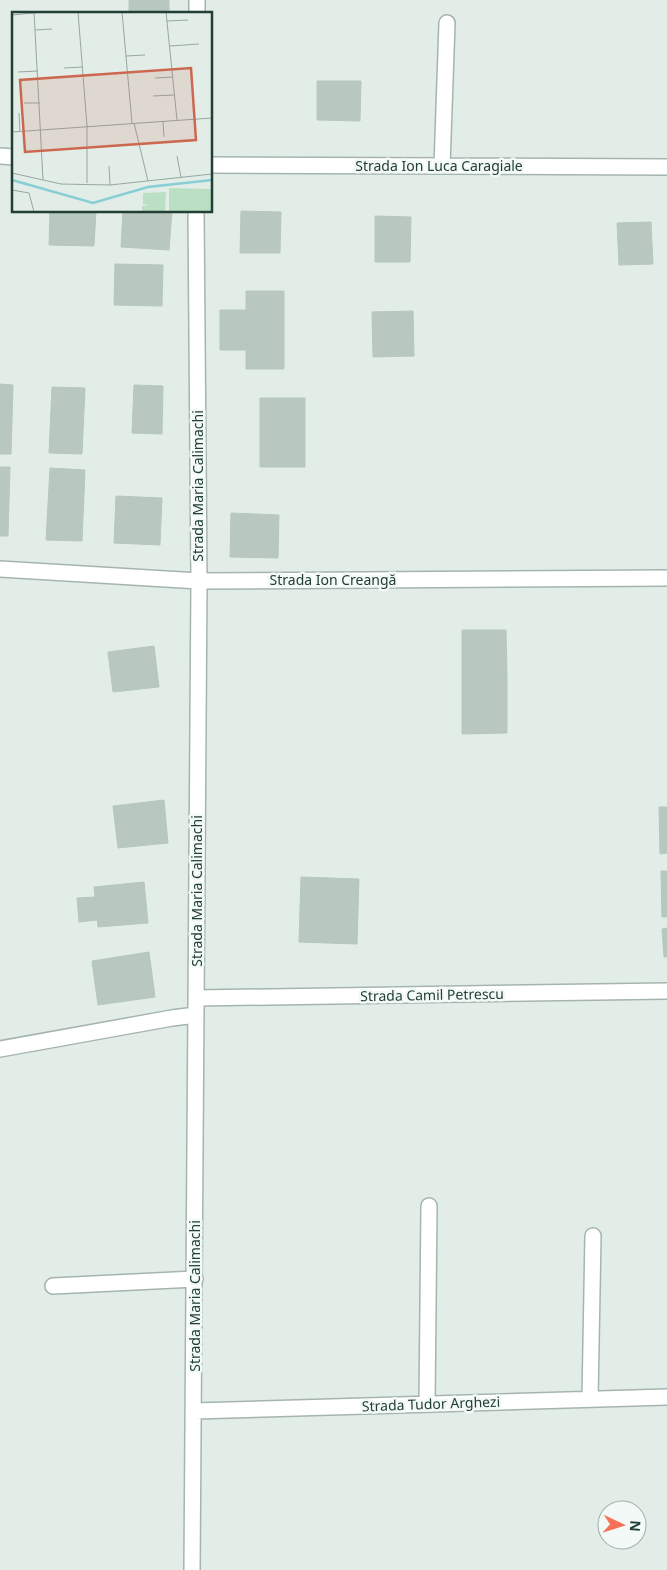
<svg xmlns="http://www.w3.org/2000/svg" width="667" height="1570" font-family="'Noto Sans',sans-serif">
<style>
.building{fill:#b8c8c0;stroke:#b5c7be}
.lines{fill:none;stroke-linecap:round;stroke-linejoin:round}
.street-casing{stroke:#a5b5ae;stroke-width:18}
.street{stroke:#fff;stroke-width:15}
.labels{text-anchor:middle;stroke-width:5;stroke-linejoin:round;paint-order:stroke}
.street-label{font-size:14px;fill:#223f35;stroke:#f3f9f6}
.inset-river{fill:none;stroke:#89ced4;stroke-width:2.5}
.inset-road{fill:none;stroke:#96a7a0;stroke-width:1}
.view{fill:#cc6850;fill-opacity:0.15;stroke:#cc6850;stroke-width:2.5}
.inset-edge{fill:none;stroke:#223f35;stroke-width:2.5}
</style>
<rect width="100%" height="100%" fill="#e3ede7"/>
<path class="building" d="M129 0H169V14H129Z
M317 81H361L360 121 317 120Z
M50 211H96L94 246 49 245Z
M123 211H172L169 250 121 247Z
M241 211 281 212 280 253H240Z
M375 216 411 217 410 262H375Z
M651 222 653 264 619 265 617 223Z
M115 264 163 265 162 306 114 305Z
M246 291H284V369H246Z
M220 310H246V350H220Z
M413 311 414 356 373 357 372 312Z
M0 384 13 385 11 454H0Z
M134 385 163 386 162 434 132 433Z
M52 387 85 388 82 454 49 453Z
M260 398H305V467H260Z
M0 467H10L8 536H0Z
M50 468 85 470 82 541 46 540Z
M116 496 162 498 160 545 114 543Z
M231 513 279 515 278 558 230 557Z
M462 630H506L507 677H462Z
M154 646 159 687 113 692 108 652Z
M462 677H507V733L462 734Z
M164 800 168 843 118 848 113 806Z
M659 807H667V853L660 854Z
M661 871H667V917H662Z
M301 877 359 879 357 944 299 942Z
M144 882 148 923 98 927 94 887Z
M95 897 97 920 79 922 77 898Z
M667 928V957H664L662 929Z
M149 952 155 997 98 1005 92 961Z"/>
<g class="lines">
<defs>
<path id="street" d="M197 14V0
M0 156 14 157
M211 165 667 167
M442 166 447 23
M0 569 199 581 667 578
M197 998 667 991
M0 1049 172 1018 196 1015
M53 1286 195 1279
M590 1399 593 1236
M427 1404 429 1206
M194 1411 667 1397
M192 1570 199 581 196 211"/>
</defs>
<use href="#street" class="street-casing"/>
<use href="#street" class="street"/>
</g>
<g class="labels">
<g class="street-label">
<text x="439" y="171">Strada Ion Luca Caragiale</text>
<text transform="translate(198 486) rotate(-90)" y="5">Strada Maria Calimachi</text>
<text x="333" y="585">Strada Ion Creangă</text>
<text transform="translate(197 891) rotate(-90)" y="5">Strada Maria Calimachi</text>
<text transform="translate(432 995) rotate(-1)" y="5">Strada Camil Petrescu</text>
<text transform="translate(195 1296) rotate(-90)" y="5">Strada Maria Calimachi</text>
<text transform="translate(431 1404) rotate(-2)" y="5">Strada Tudor Arghezi</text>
</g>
</g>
<g transform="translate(12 12)">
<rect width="200" height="200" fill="#e3ede7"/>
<path d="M157 176 200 177V200H157ZM154 180 153 200H130V194L137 193 131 192V181Z" fill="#bbdfc2"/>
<path class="inset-river" d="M0 168 81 191 136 175 200 168"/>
<path class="inset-road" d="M22 0 31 168M66 0 75 114V171M110 0 120 111M154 0 165 108M0 3 32 0M155 9 176 8M23 18 40 17M158 34 187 32M114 44 133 43M52 56 70 55M6 60 26 59M143 66 161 65M141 84 162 83M12 91H28M7 101 8 119M151 109 152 125M122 111 136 169M0 120 200 106M165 144 169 165M97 154 98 173M0 161 49 172 98 173 200 162M0 178 17 181 22 200"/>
<path class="view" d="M179 56 184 128 13 140 8 68Z"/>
<rect width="200" height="200" class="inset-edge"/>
</g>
<g transform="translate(622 1525) rotate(94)"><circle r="24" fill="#f3f9f6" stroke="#9fafa9"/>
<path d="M0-4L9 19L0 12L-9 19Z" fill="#f67257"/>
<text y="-8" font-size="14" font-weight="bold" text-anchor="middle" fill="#223f35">N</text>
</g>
</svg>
